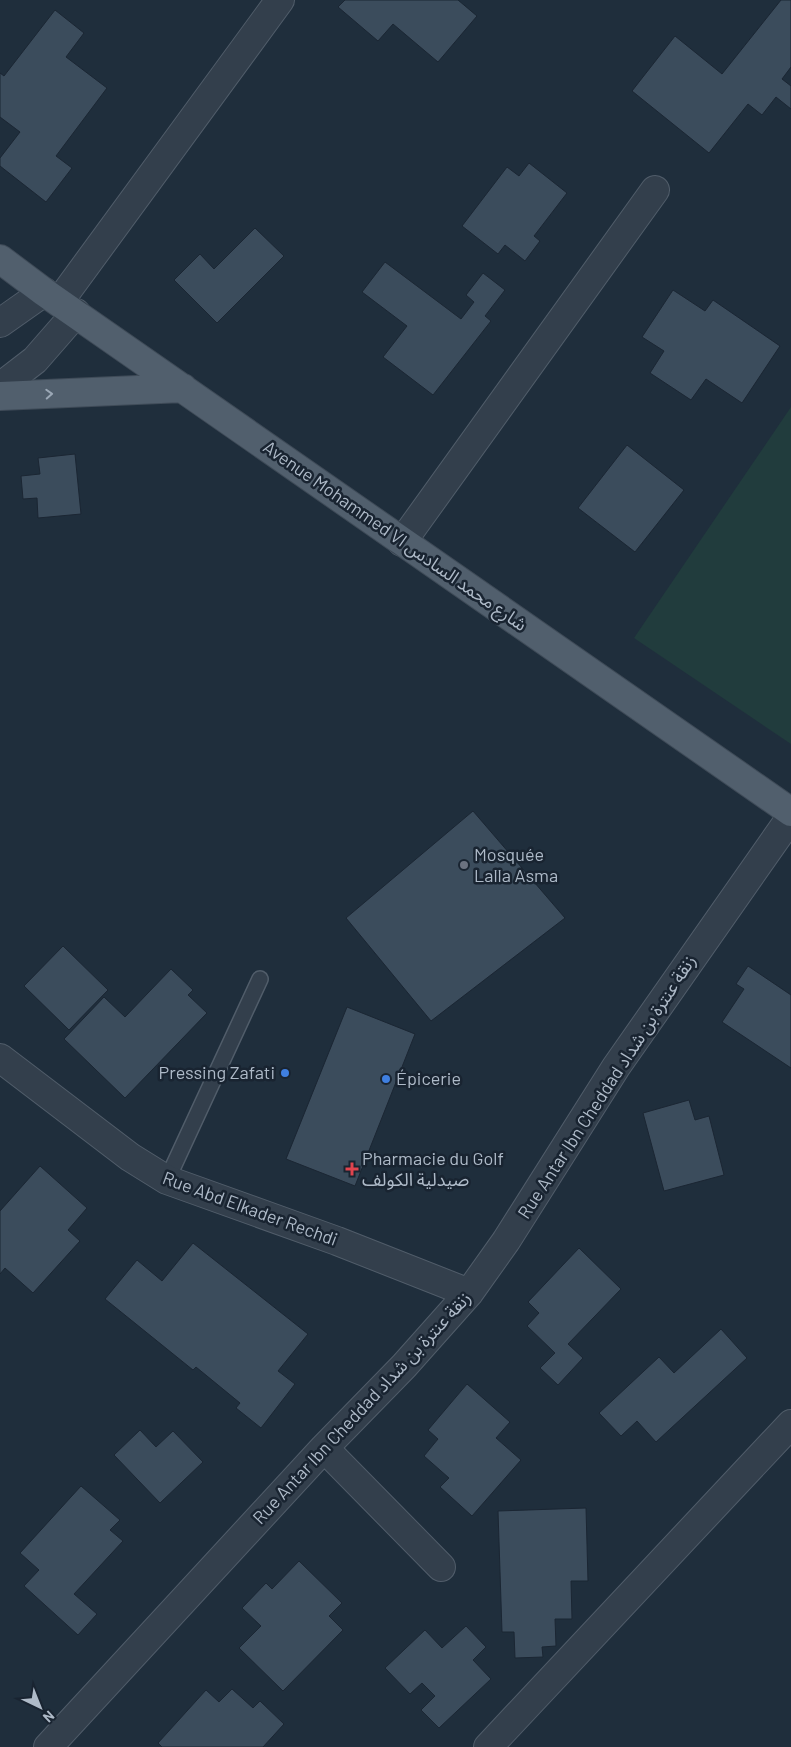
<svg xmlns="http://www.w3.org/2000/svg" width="791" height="1747" font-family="Barlow,'Noto Sans Arabic',sans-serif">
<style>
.green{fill:#213c3d}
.building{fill:#3b4c5c;stroke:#1b2633}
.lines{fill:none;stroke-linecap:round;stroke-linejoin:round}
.service-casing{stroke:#515d6a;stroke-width:18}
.minor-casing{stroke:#515d6a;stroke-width:30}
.tertiary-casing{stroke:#515d6a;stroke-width:30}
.primary-casing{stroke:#3f4b58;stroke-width:30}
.service{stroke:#333f4c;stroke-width:15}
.minor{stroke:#333f4c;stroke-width:28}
.tertiary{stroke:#333f4c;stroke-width:28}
.primary{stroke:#515f6d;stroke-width:28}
.oneway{stroke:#9ba8b6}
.worship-dot{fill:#6b7280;stroke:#192431;stroke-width:2}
.shop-dot{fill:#3f7fe0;stroke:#192431;stroke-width:2}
.health-dot{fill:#e0444e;stroke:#192431;stroke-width:2}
.labels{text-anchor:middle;stroke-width:5;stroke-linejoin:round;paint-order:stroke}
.street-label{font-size:18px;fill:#aebac8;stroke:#192431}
.poi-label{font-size:18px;fill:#aebac8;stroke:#192431;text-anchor:start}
</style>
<rect width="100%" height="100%" fill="#1f2e3c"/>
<path class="green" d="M791 407V744L634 638Z"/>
<path class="building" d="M345 0H458L477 16 438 62 393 24 378 41 338 7Z
M781 0H791V67L782 79 791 86V109L776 97 762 115 748 104 709 153 632 91 675 36 722 74Z
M55 10 84 33 66 57 107 88 56 156 72 168 46 202 0 166V158L20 132 0 117V73L4 76Z
M529 163 567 193 534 236 540 241 525 261 505 245 498 254 462 226 507 167 519 176Z
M255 228 284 256 217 323 174 280 200 254 214 269Z
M385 262 461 319 474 302 466 295 483 273 505 290 485 316 491 321 433 395 383 357 407 326 362 292Z
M673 290 705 311 713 300 780 346 742 403 706 379 691 400 650 373 664 351 642 337Z
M627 445 684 490 635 552 578 508Z
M75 454 81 514 38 518 37 498 23 499 21 476 40 474 38 458Z
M473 811 565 918 431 1021 346 918Z
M63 946 108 990 69 1030 24 986Z
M748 966 791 995V1068L722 1022 744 989 736 984Z
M171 969 193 990 188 995 207 1013 125 1098 64 1039 104 997 125 1017Z
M347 1007 415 1034 355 1186 286 1159Z
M689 1100 695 1120 709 1116 724 1175 664 1191 643 1113Z
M40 1166 87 1208 68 1230 80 1241 33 1293 5 1268 0 1274V1211Z
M193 1243 308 1334 278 1371 295 1384 261 1428 236 1408 240 1403 196 1367 193 1370 105 1299 137 1260 162 1281Z
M579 1248 621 1289 568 1344 583 1358 558 1385 540 1368 555 1353 527 1326 539 1313 528 1302Z
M721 1329 747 1358 656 1442 637 1421 621 1436 599 1413 659 1357 674 1373Z
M467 1384 510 1422 496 1438 521 1460 472 1516 440 1487 449 1478 424 1456 438 1439 428 1430Z
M140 1430 156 1447 173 1431 203 1462 160 1503 114 1455Z
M81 1486 120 1520 110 1530 123 1541 74 1594 97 1614 78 1635 24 1586 39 1570 20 1553Z
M586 1508 588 1581H571L572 1619H555L556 1646 542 1647 543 1657 515 1658 514 1632H502L498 1511Z
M299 1561 342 1603 329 1616 343 1630 283 1691 239 1648 261 1626 242 1608 266 1583 272 1589Z
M466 1626 486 1647 473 1660 491 1679 439 1728 421 1710 435 1696 422 1683 410 1694 385 1668 425 1630 442 1648Z
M232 1689 253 1708 260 1701 284 1724 263 1747H162L158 1743 206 1690 219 1702Z"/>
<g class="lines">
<defs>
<path id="service" d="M167 1180 260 979"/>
<path id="minor" d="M59 302 280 0
M402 542 655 190
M0 1058 130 1157 167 1180 337 1241 469 1293
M324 1448 441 1567
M48 1747 324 1448 404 1366 469 1293 506 1241 616 1067 791 817
M488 1747 791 1424"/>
<path id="tertiary" d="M0 323 44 292
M0 387 35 360 76 313"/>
<path id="primary" d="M0 259 44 292 791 812
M0 396 183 388"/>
</defs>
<use href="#service" class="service-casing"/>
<use href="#minor" class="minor-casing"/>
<use href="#tertiary" class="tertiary-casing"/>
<use href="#primary" class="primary-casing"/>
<use href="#service" class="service"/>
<use href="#minor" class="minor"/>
<use href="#tertiary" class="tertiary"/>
<use href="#primary" class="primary"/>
</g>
<defs><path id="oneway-chevron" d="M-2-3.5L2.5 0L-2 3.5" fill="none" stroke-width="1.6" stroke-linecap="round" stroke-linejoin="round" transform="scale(1.25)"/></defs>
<use class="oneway" href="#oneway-chevron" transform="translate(49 394) rotate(-3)"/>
<circle class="worship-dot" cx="464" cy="865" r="5"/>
<g class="shop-dot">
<circle cx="285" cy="1073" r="5"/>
<circle cx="386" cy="1079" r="5"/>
</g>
<path class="health-dot" d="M349.5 1161.5h5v5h5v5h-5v5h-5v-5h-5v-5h5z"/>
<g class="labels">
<g class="street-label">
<text transform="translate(395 536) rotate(35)" y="6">Avenue Mohammed VI شارع محمد السادس</text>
<text transform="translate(607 1087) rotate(-57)" y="6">Rue Antar Ibn Cheddad زنقة عنترة بن شداد</text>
<text transform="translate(250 1209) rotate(20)" y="6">Rue Abd Elkader Rechdi</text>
<text transform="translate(362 1408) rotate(-47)" y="6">Rue Antar Ibn Cheddad زنقة عنترة بن شداد</text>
</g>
<g class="poi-label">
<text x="474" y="861">Mosquée<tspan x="474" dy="21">Lalla Asma</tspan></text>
<text x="275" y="1079" text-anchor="end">Pressing Zafati</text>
<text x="396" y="1085">Épicerie</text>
<text x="362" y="1165">Pharmacie du Golf<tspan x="362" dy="21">صيدلية الكولف</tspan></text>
</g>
</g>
<g transform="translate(40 1707) rotate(137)" stroke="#192431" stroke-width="4" paint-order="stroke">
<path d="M0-4L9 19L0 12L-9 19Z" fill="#aebac8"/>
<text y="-8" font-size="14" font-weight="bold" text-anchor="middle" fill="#aebac8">N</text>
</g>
</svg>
